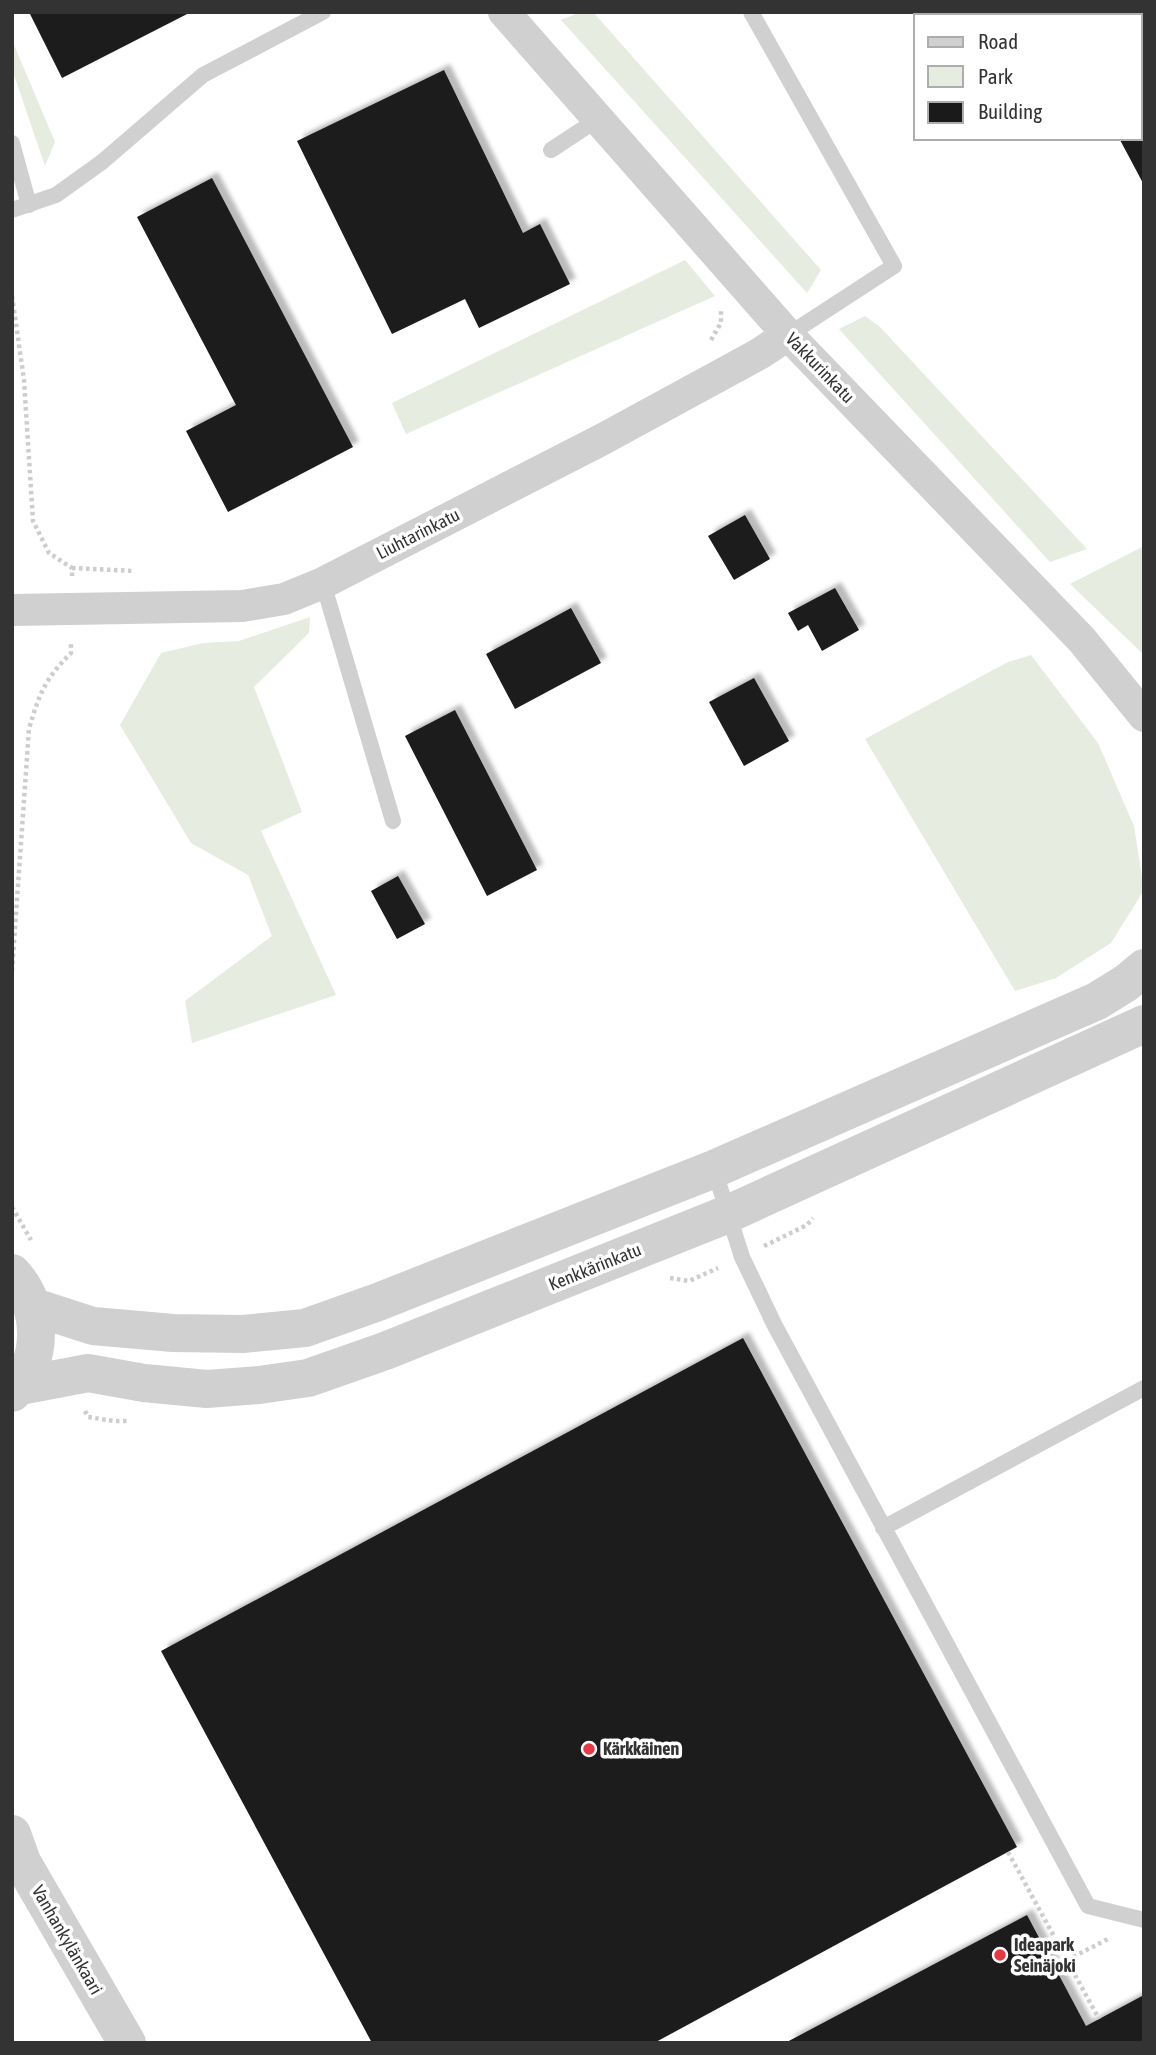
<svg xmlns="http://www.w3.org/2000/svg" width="1156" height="2055" font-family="'Asap Condensed',sans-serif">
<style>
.green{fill:#e6ecdf}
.building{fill:#1a1a1a;filter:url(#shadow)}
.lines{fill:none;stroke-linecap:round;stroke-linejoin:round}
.path{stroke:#cdcdcd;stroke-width:4.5;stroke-dasharray:3.5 3.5;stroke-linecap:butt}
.service{stroke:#d0d0d0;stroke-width:16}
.minor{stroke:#d0d0d0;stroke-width:32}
.tertiary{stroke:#d0d0d0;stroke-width:38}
.poi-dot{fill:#e63946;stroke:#fff;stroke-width:2.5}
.labels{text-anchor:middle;stroke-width:7;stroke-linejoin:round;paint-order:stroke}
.street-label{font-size:18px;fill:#333;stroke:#fff}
.poi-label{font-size:18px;font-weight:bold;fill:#333;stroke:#fff;text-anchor:start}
</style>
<defs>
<filter id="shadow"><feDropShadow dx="6" dy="-6" stdDeviation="2" flood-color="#0004"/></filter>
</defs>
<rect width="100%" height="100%" fill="#fff"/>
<path class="green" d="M581 12H593L821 270 807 293 561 20Z
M12 40 55 142 45 166 12 69Z
M685 260 715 296 406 434 392 403Z
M865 316 880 327 1087 549 1050 562 839 329Z
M1144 546V655L1070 584Z
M310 617 309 633 254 687 302 812 261 831 336 995 192 1043 185 1001 272 936 248 875 191 843 120 725 161 653 203 643 239 641Z
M1031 655 1098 743 1134 826 1144 890 1111 943 1056 978 1015 991 865 739 1008 662Z"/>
<path class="building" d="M29 12H191L62 78Z
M1052 12H1144V185L1119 138H1140V16H1054Z
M444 70 523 233 540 224 570 284 479 328 465 299 392 334 297 141Z
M212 178 353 447 228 512 186 431 236 405 137 217Z
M745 515 770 559 734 580 708 536Z
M835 588 859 630 822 651 808 625 798 631 788 613Z
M571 608 601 663 515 709 486 654Z
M754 678 789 741 744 766 709 702Z
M455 710 537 870 487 896 405 736Z
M398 876 425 924 397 939 371 891Z
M743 1338 1017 1847 654 2043H372L161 1651Z
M1027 1915 1086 2026 1144 1995V2043H785Z"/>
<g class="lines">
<path class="path" d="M12 296 24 380 33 521 49 553 72 568V578
M711 340 721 323V310
M72 568 134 571
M12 971 29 729C39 694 45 679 71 653V643
M12 1207 31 1240
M764 1246 807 1225 813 1218
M670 1278 689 1281 718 1268
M85 1411 88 1417 114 1421H129
M1008 1852 1099 2019
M1067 1960 1108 1939"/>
<path class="service" d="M751 12 894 266 788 335
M12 143 29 205
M551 150 598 119
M12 210 56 195 102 162 203 75 323 12
M323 583 393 821
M714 1169 742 1257 774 1324 1088 1906 1144 1920
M883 1528 1144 1388"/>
<path class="minor" d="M504 12 788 335 1082 640 1144 716
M12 610 242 606 284 599 323 583 603 439 759 354 788 335"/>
<path class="tertiary" d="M12 1273C43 1306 45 1360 12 1393
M34 1307 93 1326 173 1333 243 1334 305 1328 378 1302 714 1169 1097 1001 1126 983 1144 968
M20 1386 88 1373 144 1383 207 1389 259 1385 308 1378 385 1351 728 1214 1144 1024
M12 1834 22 1862 127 2043"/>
</g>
<g class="poi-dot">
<circle cx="589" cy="1749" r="7"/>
<circle cx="1000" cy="1955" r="7"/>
</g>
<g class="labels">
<g class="street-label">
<text transform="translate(820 368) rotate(46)" y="6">Vakkurinkatu</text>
<text transform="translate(418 534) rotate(-27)" y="6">Liuhtarinkatu</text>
<text transform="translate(595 1267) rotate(-22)" y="6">Kenkkärinkatu</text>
<text transform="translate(67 1940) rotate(60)" y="6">Vanhankylänkaari</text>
</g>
<g class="poi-label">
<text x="603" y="1755">Kärkkäinen</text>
<text x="1014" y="1951">Ideapark<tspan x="1014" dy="21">Seinäjoki</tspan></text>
</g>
</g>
<rect width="1156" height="2055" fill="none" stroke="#333333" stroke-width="28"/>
<rect x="914" y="14" width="228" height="126" fill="#ffffff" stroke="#adadad" stroke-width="2"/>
<rect x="928" y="37" width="35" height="10" fill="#d0d0d0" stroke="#adadad" stroke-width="2"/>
<text x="978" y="49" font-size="21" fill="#333333">Road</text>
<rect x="928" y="66" width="35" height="21" fill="#e6ecdf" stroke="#adadad" stroke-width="2"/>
<text x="978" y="84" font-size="21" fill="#333333">Park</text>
<rect x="928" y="102" width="35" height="21" fill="#1a1a1a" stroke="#adadad" stroke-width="2"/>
<text x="978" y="119" font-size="21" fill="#333333">Building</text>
</svg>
